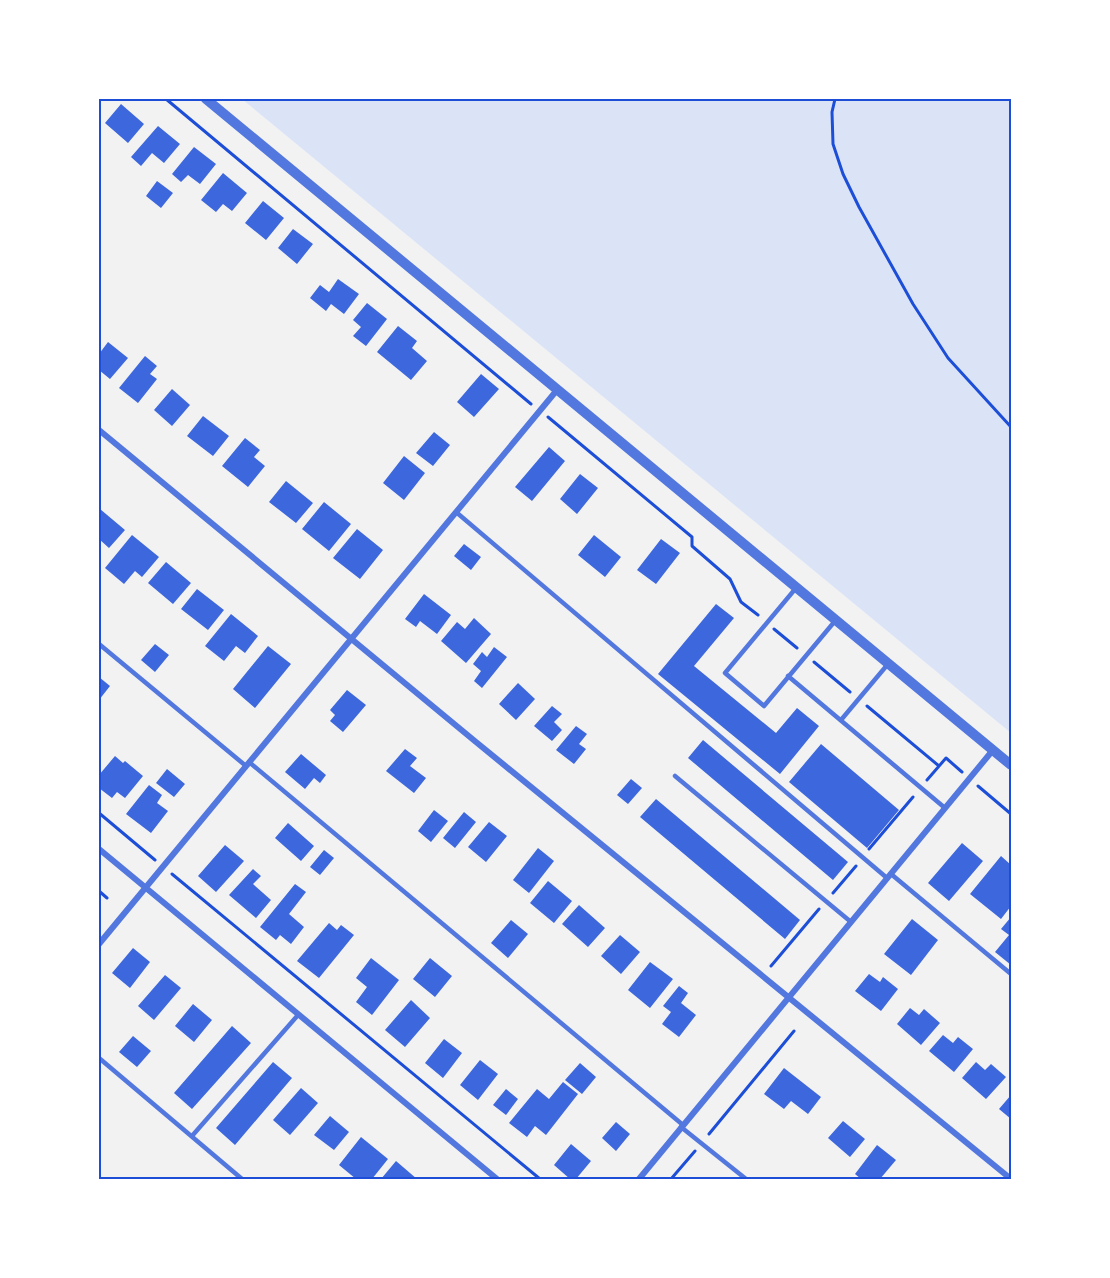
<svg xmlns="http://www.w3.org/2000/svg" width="1110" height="1278" font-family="'Libre Baskerville',serif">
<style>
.green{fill:#dbe4f7}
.building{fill:#3d67dc}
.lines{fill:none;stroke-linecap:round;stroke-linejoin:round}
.path{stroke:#1d4ed8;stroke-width:3}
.service{stroke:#5277de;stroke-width:4.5}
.minor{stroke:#5277de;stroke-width:6}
.tertiary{stroke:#5277de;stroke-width:10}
.neatline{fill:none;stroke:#1d4ed8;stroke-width:2}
</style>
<rect width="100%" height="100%" fill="#f2f2f2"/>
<path class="green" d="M242 99H1011V733Z"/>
<path class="building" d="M121 104 144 124 128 143 105 123Z
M158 126 180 144 164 163 152 153 141 166 131 157Z
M194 147 216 164 200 184 188 175 181 182 172 174Z
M223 173 247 193 232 211 223 204 216 212 201 200Z
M157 181 173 193 161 208 146 196Z
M263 201 284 218 266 240 245 223Z
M293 229 313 244 297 264 278 248Z
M338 279 359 294 344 314 331 304 326 311 310 298 320 285 329 292Z
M367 303 387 319 366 346 353 336 361 327 353 320Z
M398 326 417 341 412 348 427 361 411 380 377 352Z
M108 342 128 358 110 379 99 370V354Z
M145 356 157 366 150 374 157 379 138 403 119 388Z
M481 374 499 389 474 417 457 402Z
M172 389 190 405 172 426 154 410Z
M203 416 229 436 213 456 187 436Z
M434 432 450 445 433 466 416 453Z
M245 438 260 450 254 457 265 466 248 487 222 466Z
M549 447 565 461 532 501 515 487Z
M404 456 425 473 404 500 383 483Z
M580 474 598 488 577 514 560 499Z
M286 481 313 503 296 523 269 502Z
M324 502 351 524 329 551 302 529Z
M100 509 125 530 109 548 99 539Z
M357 529 383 550 360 579 333 558Z
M132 535 159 557 142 577 135 571 124 584 105 568Z
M594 535 621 557 605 577 578 555Z
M661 539 680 553 656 584 637 570Z
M464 544 481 557 471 570 454 556Z
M166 562 191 583 173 604 148 583Z
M197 589 224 610 208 630 181 609Z
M424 594 451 615 437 634 420 621 416 627 405 619Z
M716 604 734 618 694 666 776 733 797 708 819 726 780 774 658 674Z
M231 614 258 636 245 653 236 646 224 661 205 646Z
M474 618 491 634 466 663 441 641 457 622 465 629Z
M155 644 169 655 155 672 141 660Z
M268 646 291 664 255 708 233 689Z
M494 647 507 657 482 688 474 681 481 671 473 664 482 652 487 657Z
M99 677 110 686 99 700Z
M518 683 535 699 516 720 499 704Z
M347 690 366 705 343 732 330 721 335 715 330 710Z
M552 706 562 714 554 722 562 730 552 741 534 726Z
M576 726 587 734 579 744 586 749 574 764 556 750Z
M703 740 848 862 833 880 688 758Z
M821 744 899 810 867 848 789 782Z
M405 749 417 758 410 766 426 778 414 793 386 771Z
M301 754 326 775 320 783 314 778 305 789 285 772Z
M115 756 123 763 125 761 143 776 125 798 117 792 112 798 99 788V775Z
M167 769 185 784 174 797 156 783Z
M631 779 642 788 628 804 617 795Z
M149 785 162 795 157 803 168 811 151 833 126 814Z
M656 799 800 920 785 939 640 817Z
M434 810 448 821 431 842 418 831Z
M464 812 476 822 455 848 443 838Z
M489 822 507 836 486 862 468 847Z
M288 823 314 846 301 861 275 838Z
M962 843 983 861 949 901 928 883Z
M225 845 244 861 216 892 198 876Z
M538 848 554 861 529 893 513 880Z
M324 850 334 858 320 875 310 867Z
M1001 856 1011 865V906L1001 919 970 894Z
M253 869 261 876 253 884 271 900 256 918 229 895Z
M548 881 572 901 554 923 530 903Z
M295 884 306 892 289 914 304 927 291 944 280 935 276 940 260 927Z
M579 905 605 928 588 947 562 924Z
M1011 917V965L995 952 1009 935 1001 929Z
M912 919 938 940 911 975 884 954Z
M511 920 528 934 508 958 491 943Z
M329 923 337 930 341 925 354 935 319 978 297 961Z
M620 935 640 952 621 974 601 956Z
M133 948 150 962 130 988 112 973Z
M371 958 399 980 372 1015 356 1002 367 987 356 978Z
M430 958 452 976 435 997 413 979Z
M650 962 673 979 650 1008 628 990Z
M869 974 880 982 883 977 898 989 881 1011 855 991Z
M165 975 181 988 154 1020 138 1006Z
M679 986 688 993 681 1003 696 1015 679 1037 662 1024 671 1012 663 1006Z
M411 1000 430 1018 405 1047 385 1030Z
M193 1004 212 1020 194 1042 175 1026Z
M910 1008 919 1015 924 1009 940 1023 921 1045 897 1024Z
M232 1026 251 1043 192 1109 174 1093Z
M943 1035 953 1043 958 1037 973 1049 954 1072 929 1051Z
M133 1036 151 1051 137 1067 119 1052Z
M444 1039 462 1053 443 1078 425 1063Z
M480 1060 498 1074 478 1100 460 1085Z
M273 1062 292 1078 235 1145 216 1128Z
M976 1062 985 1070 991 1064 1006 1077 986 1099 962 1078Z
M580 1063 596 1077 582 1094 565 1080Z
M784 1068 821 1097 808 1114 791 1101 784 1109 764 1094Z
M563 1082 578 1094 546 1135 535 1126 527 1137 509 1123 537 1089 549 1099Z
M301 1088 318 1103 290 1135 273 1120Z
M506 1089 518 1099 506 1115 493 1105Z
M1011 1095V1119L999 1109Z
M330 1116 349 1132 334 1150 314 1135Z
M843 1121 865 1139 850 1157 828 1138Z
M616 1122 630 1134 616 1151 602 1138Z
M361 1137 388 1159 372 1179H356L339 1165Z
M571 1144 591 1161 576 1179H570L554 1165Z
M877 1145 896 1160 880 1179H870L868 1177 866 1179H861L855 1174Z
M396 1161 417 1179H381Z"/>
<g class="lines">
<path class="path" d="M166 99 531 404
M835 99 832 112 833 144 843 174 859 207 913 304 948 358 1011 427
M548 417 692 537V546L730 579 741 602 758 615
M774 629 797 648
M814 662 850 692
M867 706 939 766
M927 780 946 758 962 772
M978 786 1011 814
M99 813 155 860
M869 849 913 797
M172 874 540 1179
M99 891 107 898
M833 893 856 866
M771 966 819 909
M709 1134 794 1031
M671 1179 695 1151"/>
<path class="service" d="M456 512 887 878
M796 588 725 673 764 706 835 621
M99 644 246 766
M788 676 945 808
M841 720 888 664
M249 762 683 1125
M675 776 851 922
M891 874 1011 974
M99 1058 242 1179
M681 1127 746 1179
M192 1136 298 1015"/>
<path class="minor" d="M99 430 476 742 1011 1179
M99 849 497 1179
M99 944 557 390
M639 1179 993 750"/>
<path class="tertiary" d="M206 99 1011 765"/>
</g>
<rect width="1110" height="1278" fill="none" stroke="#ffffff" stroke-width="201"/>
<rect x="100" y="100" width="910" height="1078" class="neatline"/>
</svg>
